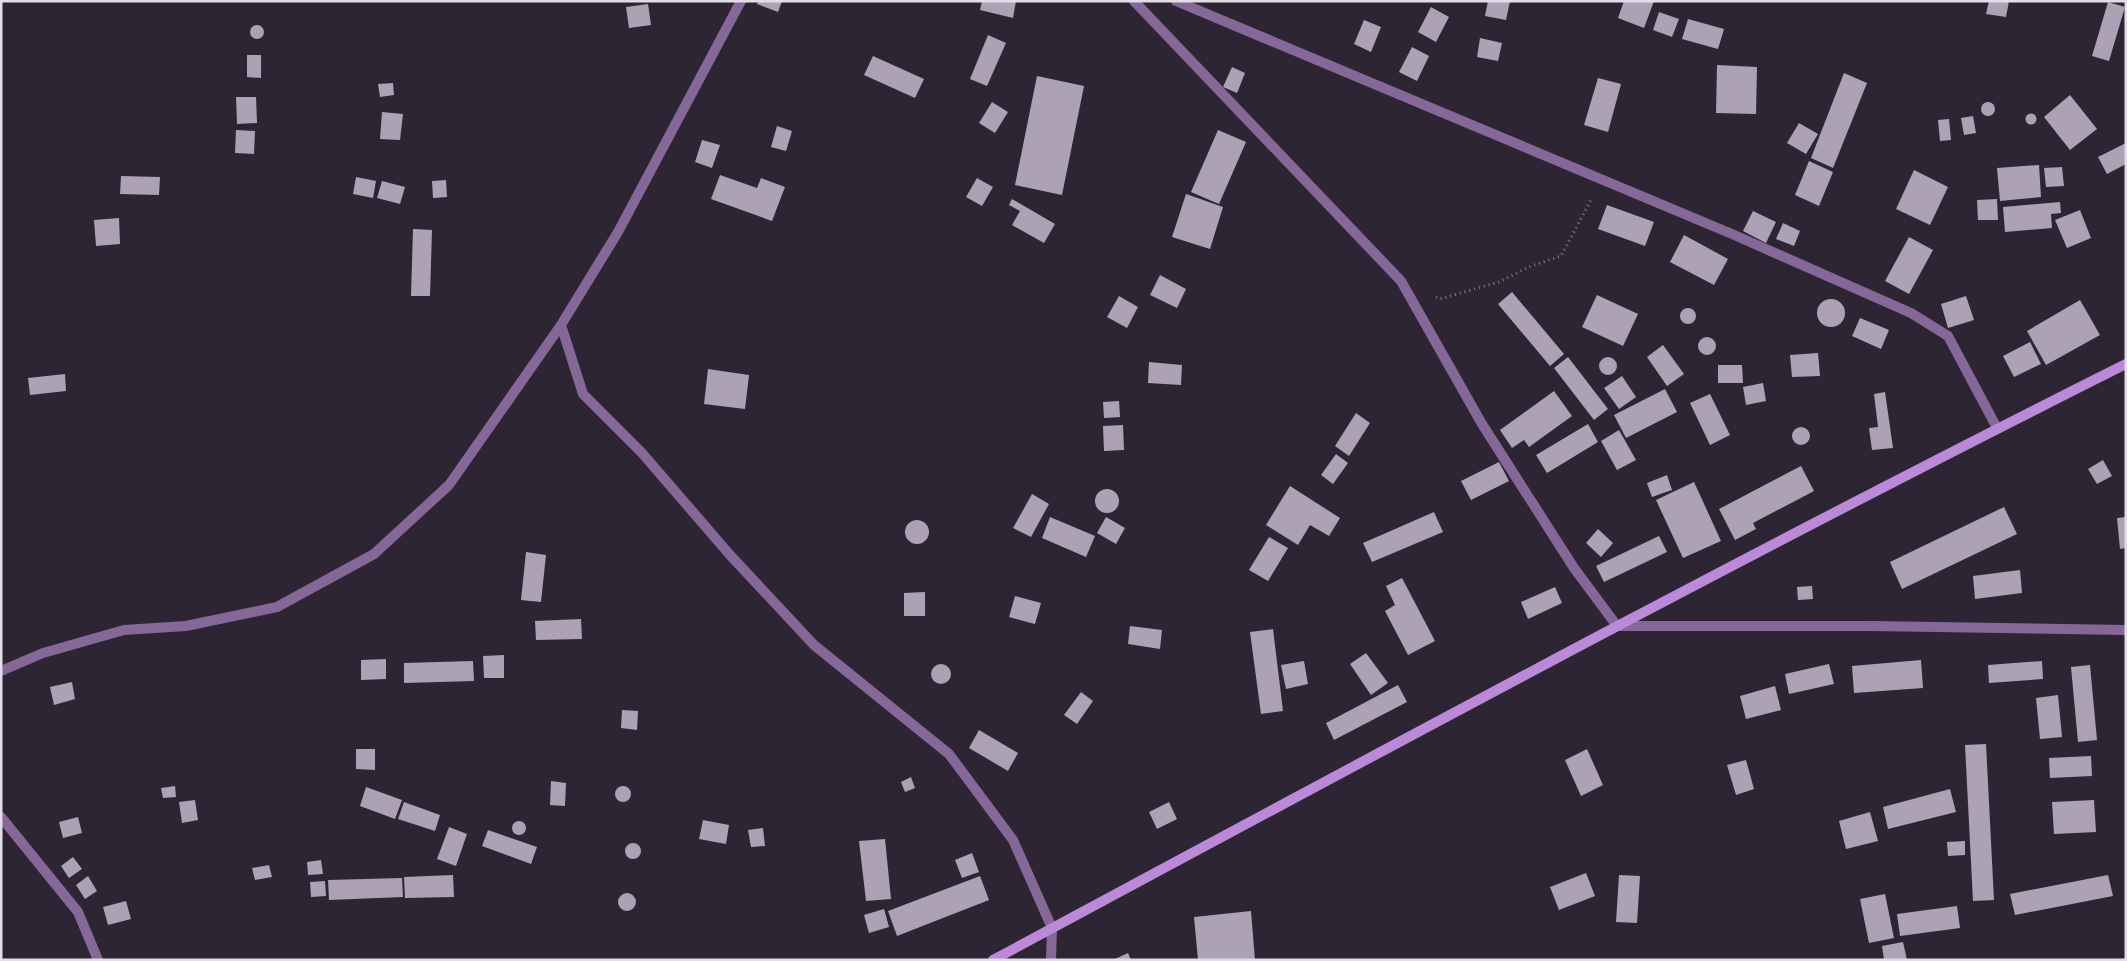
<svg xmlns="http://www.w3.org/2000/svg" width="2127" height="961" font-family="'Work Sans',sans-serif">
<style>
.building{fill:#ada2b5}
.lines{fill:none;stroke-linecap:round;stroke-linejoin:round}
.path{stroke:#847d8a;stroke-width:3;stroke-dasharray:1 4;stroke-linecap:butt}
.minor{stroke:#856898;stroke-width:10}
.secondary{stroke:#ba8ad8;stroke-width:10}
</style>
<rect width="100%" height="100%" fill="#2e2534"/>
<path class="building" d="M758 1H782L778 12 757 4Z
M982 1H1016L1013 18 980 10Z
M1488 1H1510L1506 20 1485 16Z
M1624 1H1654L1644 28 1618 18Z
M1989 1H2009L2006 17 1986 14Z
M2108 2 2125 7 2109 61 2092 56Z
M648 4 651 25 629 28 626 7Z
M1431 7 1449 17 1436 42 1418 32Z
M1659 12 1679 19 1672 37 1653 30Z
M1688 19 1724 29 1718 49 1682 39Z
M1364 20 1381 27 1371 52 1354 44Z
M250 32a7 7 0 1 1 14 0a7 7 0 1 1-14 0Z
M988 35 1006 43 987 86 970 79Z
M1480 38 1502 43 1498 61 1477 57Z
M1412 47 1429 56 1417 81 1399 72Z
M247 55H261V78L247 77Z
M873 56 924 79 915 98 864 75Z
M1717 65 1757 67 1756 114 1716 113Z
M1232 67 1245 73 1237 93 1223 87Z
M1844 73 1867 83 1833 168 1811 158Z
M1037 76 1084 86 1062 195 1015 185Z
M1598 78 1621 84 1608 132 1584 125Z
M393 83 394 95 380 97 378 84Z
M2070 95 2097 129 2070 150 2044 117Z
M236 97H256L257 123 237 124Z
M1981 109a7 7 0 1 1 14 0a7 7 0 1 1-14 0Z
M992 102 1008 112 995 133 979 123Z
M382 112 403 114 400 140 380 139Z
M2025.5 119a5.5 5.5 0 1 1 11 0a5.5 5.5 0 1 1-11 0Z
M1973 116 1976 133 1964 135 1961 118Z
M1949 119 1951 140 1940 141 1938 120Z
M1799 123 1818 134 1806 154 1787 143Z
M777 126 792 131 786 151 771 147Z
M236 130 255 131 254 154 235 153Z
M1218 130 1246 142 1219 204 1191 192Z
M702 140 720 145 712 168 695 162Z
M2126 143V164L2107 174 2098 157Z
M1809 161 1833 172 1819 206 1795 195Z
M2039 165 2041 197 2000 201 1997 168Z
M2062 167 2064 186 2046 187 2044 168Z
M1914 170 1948 187 1930 225 1896 209Z
M720 175 757 188 761 178 785 187 772 221 711 199Z
M121 176 160 177 159 195 120 194Z
M356 177 376 181 373 198 353 194Z
M977 178 993 187 982 206 966 197Z
M446 180 447 197 433 198 432 181Z
M382 181 405 187 400 204 377 198Z
M1186 194 1223 207 1210 249 1172 237Z
M1012 199 1055 224 1044 243 1012 225 1020 211 1009 205Z
M1997 199 1998 220H1978L1977 200Z
M2060 202 2061 213 2051 214 2052 228 2005 232 2003 207Z
M1607 205 1654 222 1645 246 1598 229Z
M2080 210 2091 238 2067 248 2055 220Z
M1753 211 1776 222 1766 243 1743 231Z
M119 218 120 244 96 246 94 220Z
M1783 223 1800 231 1794 246 1776 239Z
M413 229 432 230 430 296H411Z
M1684 235 1728 259 1714 285 1670 262Z
M1909 237 1933 250 1909 294 1885 281Z
M1160 275 1186 289 1177 308 1150 295Z
M1512 292 1564 354 1550 366 1498 304Z
M1597 295 1638 314 1623 346 1582 327Z
M1119 296 1138 307 1127 328 1107 317Z
M1966 296 1974 320 1948 328 1941 304Z
M1817 313a14 14 0 1 1 28 0a14 14 0 1 1-28 0Z
M2080 300 2100 335 2046 365 2027 331Z
M1680 316a8 8 0 1 1 16 0a8 8 0 1 1-16 0Z
M1860 318 1889 330 1881 349 1852 336Z
M1698 346a9 9 0 1 1 18 0a9 9 0 1 1-18 0Z
M2030 342 2041 364 2014 377 2003 356Z
M1663 345 1684 374 1667 386 1647 357Z
M1818 353 1820 376 1792 377 1790 355Z
M1568 357 1608 409 1594 420 1554 368Z
M1599 366a9 9 0 1 1 18 0a9 9 0 1 1-18 0Z
M1149 362 1182 365 1181 385 1148 383Z
M1718 365H1742L1743 383H1718Z
M708 369 749 375 745 409 704 404Z
M65 374 66 391 30 395 28 378Z
M1622 376 1636 397 1619 409 1604 388Z
M1763 383 1766 401 1746 405 1743 387Z
M1665 389 1677 412 1626 438 1614 415Z
M1554 391 1572 416 1529 447 1524 440 1512 448 1500 430Z
M1885 392 1893 448 1872 450 1869 428 1878 427 1874 394Z
M1710 394 1730 435 1710 445 1690 403Z
M1119 401 1120 417 1104 418 1103 402Z
M1356 413 1370 423 1349 456 1335 446Z
M1588 424 1598 442 1547 473 1536 455Z
M1123 425 1124 450 1104 451 1103 426Z
M1792 436a9 9 0 1 1 18 0a9 9 0 1 1-18 0Z
M1619 430 1636 460 1617 470 1601 441Z
M1336 454 1348 463 1333 484 1321 475Z
M2103 460 2112 476 2097 484 2088 469Z
M1499 462 1509 481 1471 500 1461 481Z
M1801 466 1814 491 1753 523 1756 529 1735 540 1719 509Z
M1667 475 1672 490 1652 497 1647 483Z
M1694 482 1721 541 1683 558 1656 500Z
M1290 486 1340 518 1329 536 1310 525 1298 545 1266 525Z
M1095 501a12 12 0 1 1 24 0a12 12 0 1 1-24 0Z
M1032 494 1049 504 1031 537 1013 528Z
M2004 507 2017 534 1902 589 1890 562Z
M1434 512 1443 532 1372 562 1363 543Z
M1050 517 1095 536 1086 557 1042 538Z
M1106 517 1125 528 1116 544 1097 533Z
M2126 517V548L2120 549 2117 518Z
M905 532a12 12 0 1 1 24 0a12 12 0 1 1-24 0Z
M1598 529 1613 543 1601 557 1586 543Z
M1659 536 1667 552 1604 582 1596 566Z
M1269 537 1288 548 1268 581 1249 570Z
M526 552 546 555 541 602 521 600Z
M2020 570 2022 593 1975 599 1973 576Z
M1402 578 1435 641 1408 655 1385 611 1395 605 1386 586Z
M1812 586 1813 599 1798 600 1797 587Z
M1555 587 1562 603 1528 619 1521 602Z
M925 592V616H904V593Z
M1015 596 1041 603 1035 624 1009 617Z
M581 619 582 639 536 640 535 621Z
M1130 626 1162 630 1160 649 1128 644Z
M1273 629 1283 711 1261 714 1250 632Z
M1366 653 1388 683 1371 695 1350 664Z
M504 655V678H484L483 656Z
M386 659V679L361 680V660Z
M1921 660 1923 688 1854 693 1852 666Z
M473 661 474 681 404 683V663Z
M1304 661 1308 684 1286 689 1281 665Z
M2042 661 2043 679 1989 683 1988 665Z
M931 674a10 10 0 1 1 20 0a10 10 0 1 1-20 0Z
M1829 664 1834 684 1789 694 1785 674Z
M2090 665 2097 740 2078 742 2071 667Z
M72 682 75 699 54 705 50 687Z
M1398 685 1407 702 1334 740 1326 723Z
M1775 686 1781 710 1746 719 1740 696Z
M1081 692 1093 701 1077 724 1064 715Z
M2058 695 2062 737 2040 739 2036 698Z
M622 710 638 711 637 730 621 728Z
M979 730 1018 753 1008 771 969 748Z
M1986 744 1994 900 1973 901 1965 745Z
M356 749H375V770L356 769Z
M1587 749 1603 785 1581 796 1565 760Z
M2091 756 2092 776 2050 778 2049 758Z
M1746 760 1754 789 1736 795 1727 765Z
M911 777 915 788 905 792 901 782Z
M551 781 566 783 565 806 550 805Z
M175 786 176 797 163 798 161 788Z
M615 794a8 8 0 1 1 16 0a8 8 0 1 1-16 0Z
M366 787 402 800 395 819 360 806Z
M1950 789 1956 812 1888 829 1883 807Z
M195 800 198 820 182 823 179 802Z
M2094 800 2096 832 2054 834 2052 802Z
M404 802 440 815 435 831 398 819Z
M1169 802 1177 819 1157 829 1149 812Z
M1870 812 1878 841 1846 849 1839 821Z
M78 817 82 833 63 838 59 822Z
M703 820 729 825 726 844 699 839Z
M512 828a7 7 0 1 1 14 0a7 7 0 1 1-14 0Z
M449 827 467 834 456 866 437 859Z
M763 828 765 846 751 847 748 830Z
M488 830 537 847 531 864 482 846Z
M885 839 891 899 866 901 859 841Z
M1965 841V855L1948 856 1947 842Z
M625 851a8 8 0 1 1 16 0a8 8 0 1 1-16 0Z
M972 853 979 872 962 878 955 860Z
M73 857 82 869 69 878 61 866Z
M321 860 323 874 308 875 307 862Z
M269 865 272 877 255 880 252 868Z
M1586 873 1595 896 1559 910 1550 887Z
M453 875 454 897 405 898 404 877Z
M1619 875 1640 876 1637 923 1616 922Z
M2108 875 2113 896 2015 915 2010 894Z
M88 876 97 891 85 899 76 885Z
M980 876 989 900 897 936 888 911Z
M402 878 403 897 329 900 328 880Z
M325 881 326 896 311 897 310 882Z
M618 902a9 9 0 1 1 18 0a9 9 0 1 1-18 0Z
M1885 894 1894 938 1869 943 1860 899Z
M126 901 131 919 108 925 103 907Z
M1957 906 1960 928 1900 936 1897 914Z
M884 909 889 927 869 933 864 915Z
M1251 911 1255 960H1198L1194 917Z
M1903 942 1907 960H1884L1882 946Z
M1128 953 1131 960H1113Z"/>
<g class="lines">
<path class="path" d="M1436 297 1440 299 1499 282 1531 266 1561 256 1592 198"/>
<path class="minor" d="M1134 1 1401 281 1482 424 1574 568 1617 626H1871L2126 630
M1176 1 1732 234 1911 313 1948 336 1997 428
M561 325 583 394 642 453 730 555 814 645 949 754 1013 840 1052 928 1051 960
M1 671 43 653 124 630 186 626 277 607 374 554 449 485 561 325 618 232 741 1
M1 817 78 912 98 960"/>
<path class="secondary" d="M993 960C1369 758 1744 555 2126 364"/>
</g>
<rect width="2127" height="961" fill="none" stroke="#e3dde7" stroke-width="5"/>
</svg>
